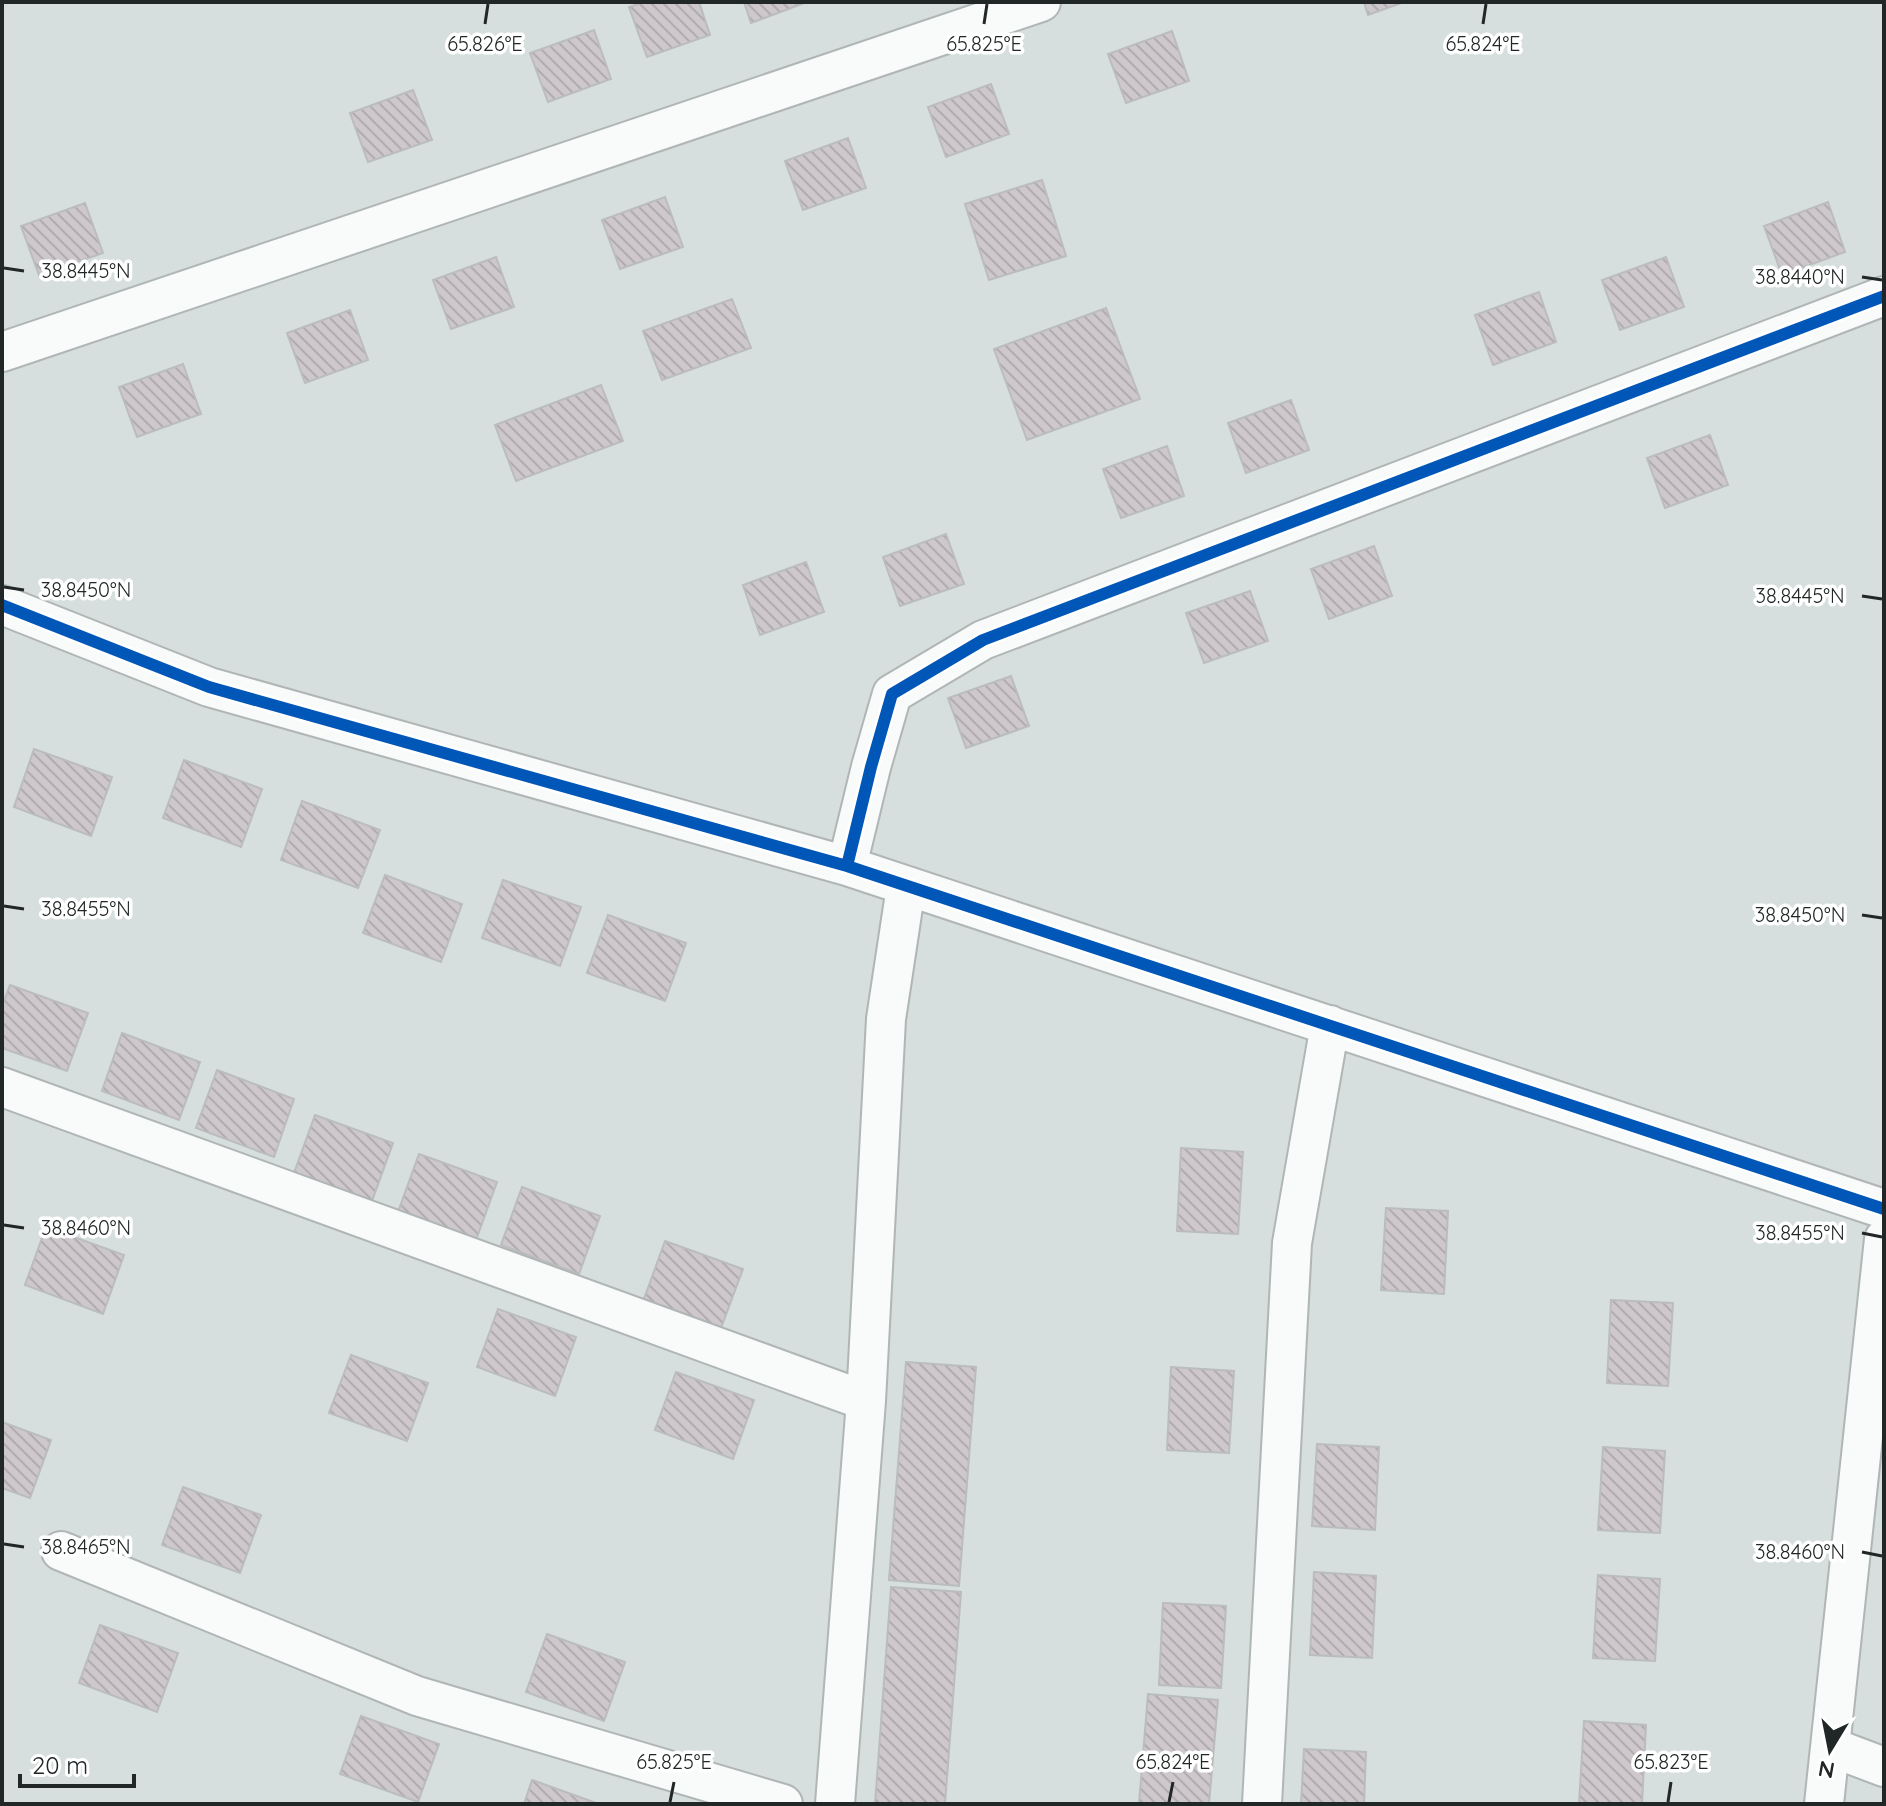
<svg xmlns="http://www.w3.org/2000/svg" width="1886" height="1806" font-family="Quicksand,sans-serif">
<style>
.building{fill:url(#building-back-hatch);stroke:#bbbcbd;stroke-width:2}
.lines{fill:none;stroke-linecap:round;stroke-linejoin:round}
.minor-casing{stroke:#b0b5b5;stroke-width:42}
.minor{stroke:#f9fafa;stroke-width:38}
.cycleway-casing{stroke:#fff;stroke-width:17}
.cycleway{stroke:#0057b8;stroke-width:12}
.ticks{fill:none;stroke:#212727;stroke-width:3}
.ticks-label{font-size:20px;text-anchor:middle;fill:#212727;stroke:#fff;stroke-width:7;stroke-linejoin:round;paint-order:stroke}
</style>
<defs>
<pattern id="building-back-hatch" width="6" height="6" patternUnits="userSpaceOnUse" patternTransform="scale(2)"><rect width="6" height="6" fill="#cec8cd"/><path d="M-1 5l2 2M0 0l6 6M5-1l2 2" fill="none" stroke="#b1acb0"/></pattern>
</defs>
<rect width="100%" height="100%" fill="#d6dede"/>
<path class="building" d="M644 2H699L710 35 647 57 629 7Z
M744 2H807L751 23Z
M1364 2H1404L1368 15Z
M594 30 611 79 548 102 530 53Z
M1172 31 1189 81 1126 103 1108 54Z
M991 84 1009 134 946 157 928 107Z
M413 90 432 140 368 162 350 113Z
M848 138 866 188 803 210 785 161Z
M1042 180 1066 256 989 280 965 204Z
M665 197 683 247 620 269 602 220Z
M1828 202 1845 252 1782 275 1764 226Z
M85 203 103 253 39 275 21 226Z
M496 257 514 307 451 329 433 280Z
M1666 257 1684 307 1620 330 1602 280Z
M1539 292 1556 342 1493 365 1475 315Z
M732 299 751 348 662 380 643 331Z
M1106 308 1140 399 1027 440 994 349Z
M350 310 368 360 305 383 287 333Z
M183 364 201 414 137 437 119 387Z
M601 385 623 441 516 481 495 425Z
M1291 400 1309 450 1246 473 1228 423Z
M1710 435 1728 485 1665 508 1647 458Z
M1167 446 1184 496 1121 518 1103 469Z
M946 534 964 584 900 606 883 557Z
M1374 546 1392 596 1329 619 1311 569Z
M806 562 824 612 760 635 743 585Z
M1250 591 1268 641 1204 663 1186 613Z
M1011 676 1029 726 966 748 948 698Z
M34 749 112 777 91 836 14 807Z
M184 760 262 789 241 847 163 818Z
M302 801 380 830 358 888 281 860Z
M385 875 462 904 441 962 363 933Z
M503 880 581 907 560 966 482 938Z
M608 915 686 943 665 1001 587 973Z
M10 985 88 1013 67 1071 2 1048V1006Z
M122 1033 200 1062 179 1120 102 1091Z
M217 1070 294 1099 274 1157 196 1128Z
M315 1115 393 1143 372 1201 294 1173Z
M1181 1148 1243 1152 1238 1234 1177 1231Z
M419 1154 497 1182 476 1240 398 1212Z
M522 1187 600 1216 579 1274 501 1245Z
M1386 1208 1448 1211 1444 1294 1381 1290Z
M46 1227 124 1255 103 1314 25 1285Z
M665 1241 743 1269 721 1328 644 1299Z
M1611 1300 1673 1303 1668 1386 1607 1383Z
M498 1309 576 1337 555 1396 477 1367Z
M351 1355 428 1383 407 1441 329 1413Z
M906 1362 976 1367 959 1586 889 1580Z
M1171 1367 1234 1371 1229 1453 1167 1450Z
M676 1372 754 1400 733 1459 655 1430Z
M2 1422 51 1440 30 1498 2 1488Z
M1317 1444 1379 1447 1375 1530 1312 1526Z
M1603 1447 1665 1451 1660 1533 1598 1530Z
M183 1487 261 1515 240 1573 162 1545Z
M1314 1572 1376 1576 1372 1658 1310 1655Z
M1598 1575 1660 1579 1655 1661 1593 1658Z
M891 1587 961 1592 945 1804H875Z
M1163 1603 1226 1606 1221 1688 1159 1685Z
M100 1625 178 1653 157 1712 79 1683Z
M547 1634 625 1662 604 1721 526 1692Z
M1148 1694 1218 1700 1209 1804H1139Z
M361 1716 439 1744 418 1802 340 1774Z
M1584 1721 1646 1725 1642 1804H1579Z
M1304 1749 1366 1752 1364 1804H1301Z
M532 1780 599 1804H524Z"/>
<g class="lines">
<defs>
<path id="minor" d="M2 352 1041 2
M2 605 209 687 847 866 1884 1209
M847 866 871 767 892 694 983 640 1884 296
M2 1087 866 1401
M61 1551 417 1696 783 1804
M1831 1747 1884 1767
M835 1804 866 1401 886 1019 906 887
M1262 1804 1292 1243 1330 1025
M1824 1804 1884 1239"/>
</defs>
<use href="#minor" class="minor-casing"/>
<use href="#minor" class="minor"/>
<defs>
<path id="cycleway" d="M2 605 209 687 847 866 1884 1209
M847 866 871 767 892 694 983 640 1884 296"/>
</defs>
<use href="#cycleway" class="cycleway-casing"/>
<use href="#cycleway" class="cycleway"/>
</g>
<path class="ticks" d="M485 24 488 4M984 24 987 4M1483 24 1486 4M4 268 24 271M1862 277 1882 280M4 587 24 590M1862 596 1882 599M4 906 24 909M1862 915 1882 918M4 1225 24 1228M1862 1233 1882 1237M4 1544 24 1547M1862 1552 1882 1556M670 1802 674 1782M1169 1802 1173 1782M1668 1802 1671 1782"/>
<g class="ticks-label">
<text x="485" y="51">65.826°E</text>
<text x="984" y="51">65.825°E</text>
<text x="1483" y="51">65.824°E</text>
<text x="86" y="278">38.8445°N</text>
<text x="1800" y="284">38.8440°N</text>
<text x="86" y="597">38.8450°N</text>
<text x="1800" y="603">38.8445°N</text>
<text x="86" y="916">38.8455°N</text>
<text x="1800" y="922">38.8450°N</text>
<text x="86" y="1235">38.8460°N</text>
<text x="1800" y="1240">38.8455°N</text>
<text x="86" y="1554">38.8465°N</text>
<text x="1800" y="1559">38.8460°N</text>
<text x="674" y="1769">65.825°E</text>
<text x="1173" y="1769">65.824°E</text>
<text x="1671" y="1769">65.823°E</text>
</g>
<rect width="1886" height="1806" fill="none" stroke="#212727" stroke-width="8"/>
<g transform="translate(1830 1750) rotate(190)" stroke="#ffffff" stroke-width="6" paint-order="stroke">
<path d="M0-6L14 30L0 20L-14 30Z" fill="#212727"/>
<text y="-12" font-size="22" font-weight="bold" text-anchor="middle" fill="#212727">N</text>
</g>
<path d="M20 1774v12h114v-12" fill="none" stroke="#212727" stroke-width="4"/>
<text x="32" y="1774" font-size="24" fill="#212727" stroke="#ffffff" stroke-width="6" paint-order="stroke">20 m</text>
</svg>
